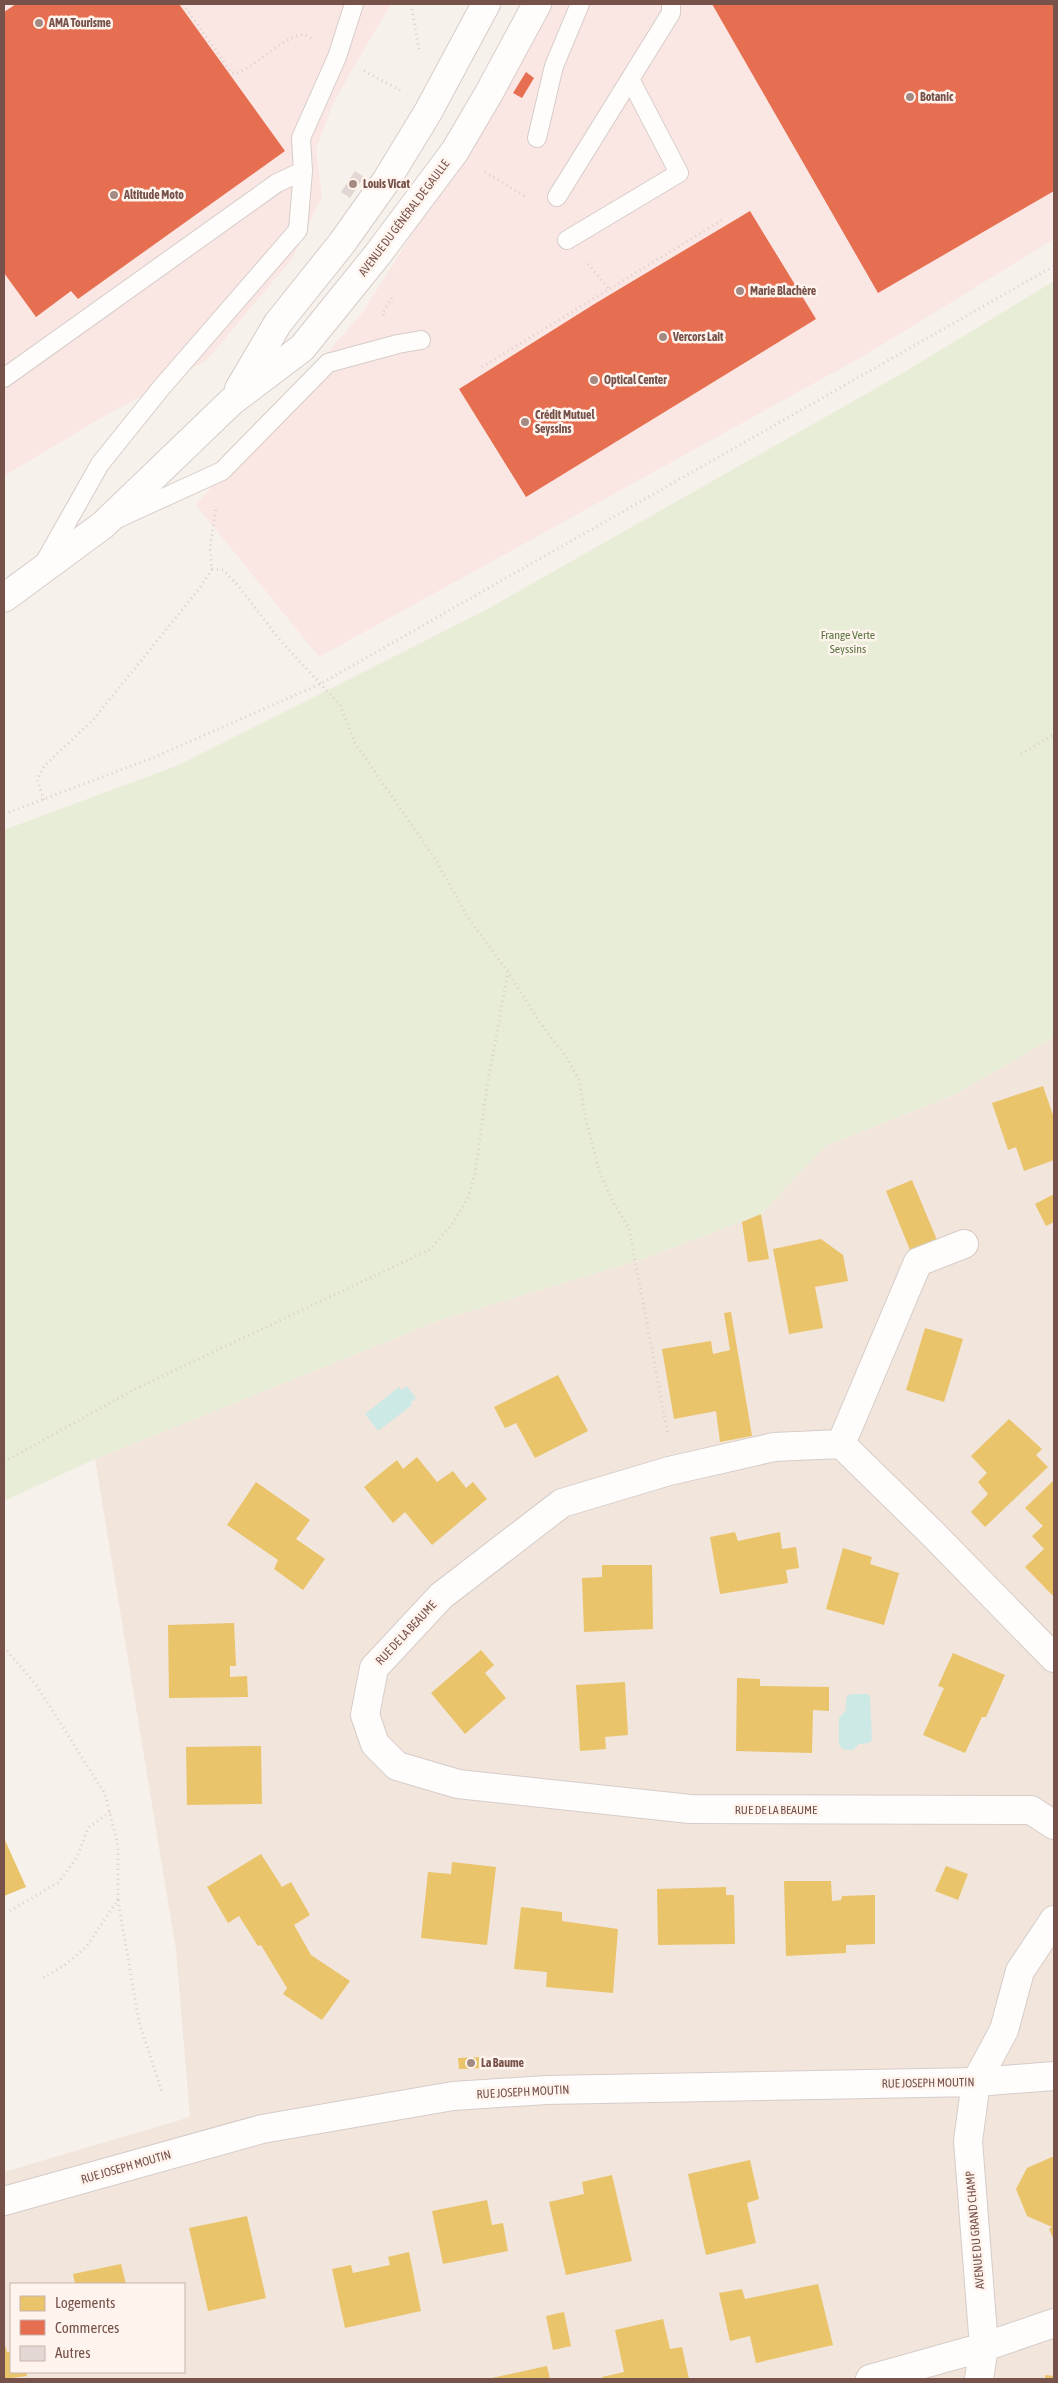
<svg xmlns="http://www.w3.org/2000/svg" width="1058" height="2383" font-family="'Asap Condensed',sans-serif">
<style>
.residential{fill:#f2e5dc;fill-rule:evenodd}
.commercial{fill:#fae7e3}
.green{fill:#e8edd7}
.water{fill:#cde9e6}
.homes{fill:#e9c46a}
.shops{fill:#e76f51}
.building{fill:#e3d7d3}
.lines{fill:none;stroke-linecap:round;stroke-linejoin:round}
.lane-casing{stroke:#d6ccc8;stroke-width:20}
.street-casing{stroke:#d6ccc8;stroke-width:30}
.secondary-casing{stroke:#d7ccc8;stroke-width:30}
.path{stroke:#dad0ce;stroke-width:3;stroke-dasharray:1 4;stroke-linecap:butt}
.lane{stroke:#fefdfc;stroke-width:18}
.street{stroke:#fefdfc;stroke-width:28}
.secondary{stroke:#fefdfc;stroke-width:28}
.poi-dot{fill:#a38a83;stroke:#fff4ed;stroke-width:2}
.labels{text-anchor:middle;stroke-width:5;stroke-linejoin:round;paint-order:stroke}
.poi-label{font-size:12px;font-weight:bold;fill:#76524b;stroke:#fff4ed;text-anchor:start}
.street-label{font-size:12px;fill:#76524b;stroke:#fff4ed}
.park-label{font-size:12px;fill:#5a7541;stroke:#fff4ed}
</style>
<rect width="100%" height="100%" fill="#f7f1ec"/>
<path class="residential" d="M1054 1037V2379H4V2172L190 2117 176 1950 95 1459 440 1320 643 1259 761 1214 825 1146 954 1095ZM11 2284H184V2372H11Z"/>
<path class="commercial" d="M4 4H391L334 101 316 149 322 197 292 259 206 361 108 414 4 476Z
M551 4H1054V239L867 354 319 657 196 505 362 313 478 130Z"/>
<path class="green" d="M1054 281V1037L954 1095 825 1146 761 1214 643 1259 440 1320 95 1459 4 1501V830L179 765 484 611 901 374Z"/>
<path class="water" d="M407 1386 416 1398 411 1402 412 1405 378 1431 365 1414 399 1387 402 1390Z
M850 1694H868L870 1697 872 1740 869 1743 859 1744 853 1750H844L839 1745V1718L846 1710V1698Z"/>
<path class="homes" d="M1043 1086 1054 1118V1160L1024 1171 1016 1147 1008 1150 992 1103Z
M912 1180 937 1240 910 1250 886 1191Z
M1054 1194V1222L1046 1226 1035 1204Z
M761 1214 769 1259 748 1262 742 1222Z
M821 1239 843 1255 848 1281 815 1287 823 1328 789 1334 773 1249Z
M731 1312 752 1436 720 1442 716 1411 674 1419 662 1349 711 1341 713 1354 730 1350 724 1313Z
M925 1328 963 1339 944 1402 906 1390Z
M558 1375 588 1431 535 1458 516 1423 505 1428 494 1407Z
M1009 1419 1042 1449 1036 1455 1048 1467 985 1527 971 1512 988 1494 978 1482 987 1473 971 1456Z
M417 1457 437 1482 453 1471 466 1488 473 1482 487 1499 432 1545 405 1512 393 1523 364 1487 397 1460 403 1469Z
M1054 1480V1597L1025 1567 1044 1549 1032 1536 1043 1526 1025 1508Z
M256 1482 310 1520 296 1539 325 1559 303 1590 274 1569 278 1560 227 1525Z
M735 1532 738 1541 780 1532 782 1549 796 1547 799 1568 786 1570 788 1583 720 1594 710 1537Z
M843 1548 872 1557 870 1564 899 1573 884 1625 826 1609Z
M602 1565H652L653 1629 584 1632 582 1578 602 1577Z
M234 1623 236 1666H230V1677L247 1676 248 1697 169 1698 168 1625Z
M481 1650 494 1665 485 1673 506 1698 465 1734 431 1693Z
M953 1653 1005 1675 986 1717H982L965 1753 923 1735 944 1688 938 1686Z
M737 1678 760 1679V1686L829 1687V1711L813 1710 812 1753 736 1751Z
M625 1682 628 1735 605 1737 606 1749 580 1751 576 1685Z
M261 1746 262 1804 187 1805 186 1747Z
M4 1838 26 1887 4 1896Z
M261 1854 282 1887 291 1882 310 1915 294 1925 311 1955 350 1981 322 2020 283 1994 287 1988 261 1945 258 1946 239 1916 228 1923 207 1887Z
M452 1862 496 1867 487 1945 421 1938 428 1872 451 1874Z
M946 1866 968 1874 958 1900 935 1891Z
M784 1881H831L832 1901 841 1900 842 1896 875 1895V1944L846 1945V1953L786 1956Z
M726 1887V1895H734L735 1944 658 1945 657 1889Z
M521 1907 562 1912V1921L618 1929 613 1993 546 1987 547 1972 514 1969Z
M483 2057 484 2068 459 2069 458 2058Z
M1052 2157 1054 2158V2240L1049 2229 1052 2227 1027 2216 1016 2189 1027 2168Z
M750 2160 759 2199 747 2203 756 2243 706 2255 688 2174Z
M612 2175 632 2261 566 2275 549 2202 584 2194 582 2182Z
M487 2200 492 2225 503 2223 508 2251 443 2264 432 2211Z
M247 2216 266 2298 208 2311 189 2228Z
M409 2252 421 2311 345 2328 332 2269 351 2265 353 2273 390 2265 388 2257Z
M121 2264 126 2284H75L73 2274Z
M818 2284 833 2345 756 2363 750 2336 730 2341 719 2293 742 2289 745 2299Z
M564 2312 571 2346 553 2350 546 2316Z
M663 2319 670 2349 682 2347 689 2379H602V2377L624 2372 615 2330Z
M4 2342 7 2352H11V2372H26L27 2376 4 2379Z
M547 2366 550 2379H492V2378Z
M1045 2375 1054 2376V2379H1045Z"/>
<path class="shops" d="M16 4H179L285 151 78 299 71 291 36 317 4 273V12Z
M712 4H1054V191L878 293Z
M526 72 534 78 522 98 513 93Z
M750 211 816 319 526 497 459 389 596 303Z"/>
<path class="building" d="M355 171 364 177 350 198 341 192Z"/>
<g class="lines">
<defs>
<path id="lane" d="M537 138 554 66 580 4
M557 197 671 13V4
M567 240 679 173 630 79
M4 378 277 183 303 171
M119 518 222 471 328 363 398 344 421 340
M44 563 100 464 161 388 298 230 303 171 301 138 337 57 354 4"/>
<path id="street" d="M841 1444 918 1262 964 1244
M1054 1658 932 1533 841 1444 774 1447 669 1471 562 1503 441 1596 374 1668 365 1715 375 1744 397 1766 458 1784 690 1809 1031 1810 1054 1825
M4 2201 262 2129 453 2096 546 2090 976 2082 1054 2076
M870 2379 984 2347 1054 2323
M979 2379 984 2347 968 2141 976 2082 1004 2030 1020 1971 1054 1920"/>
<path id="secondary" d="M239 389 278 323 342 243 386 181 428 112 486 4
M4 598 103 525 232 401 302 348 378 254 455 151 489 93 537 4"/>
</defs>
<use href="#lane" class="lane-casing"/>
<use href="#street" class="street-casing"/>
<use href="#secondary" class="secondary-casing"/>
<path class="path" d="M183 4 231 72 235 74C262 63 274 42 304 34L311 38
M411 4 419 50
M364 71 400 90
M485 172 526 197
M588 264 609 289
M384 315 382 313 392 298
M482 367 722 220
M212 569 223 570 236 583 280 640 340 705 355 743 436 860 467 916 508 972 538 1020 567 1058 579 1080 586 1120 599 1171 613 1202 629 1228 668 1435
M1021 754 1054 734
M44 800 37 780 44 766 93 720 199 589 212 569 210 548 216 507
M4 814 155 757 320 684 1054 266
M4 1462 137 1388 429 1250 450 1227 468 1198 475 1174 487 1087 508 972
M4 1647 37 1686 105 1794 118 1846V1900L86 1947 65 1965 43 1978
M118 1900 139 2022 162 2092
M10 1911 59 1882 77 1857 88 1828 110 1812"/>
<use href="#lane" class="lane"/>
<use href="#street" class="street"/>
<use href="#secondary" class="secondary"/>
</g>
<g class="poi-dot">
<circle cx="39" cy="23" r="5"/>
<circle cx="910" cy="97" r="5"/>
<circle cx="353" cy="184" r="5"/>
<circle cx="114" cy="195" r="5"/>
<circle cx="740" cy="291" r="5"/>
<circle cx="663" cy="337" r="5"/>
<circle cx="594" cy="380" r="5"/>
<circle cx="525" cy="422" r="5"/>
<circle cx="471" cy="2063" r="5"/>
</g>
<g class="labels">
<g class="poi-label">
<text x="49" y="27">AMA Tourisme</text>
<text x="920" y="101">Botanic</text>
<text x="363" y="188">Louis Vicat</text>
<text x="124" y="199">Altitude Moto</text>
<text x="750" y="295">Marie Blachère</text>
<text x="673" y="341">Vercors Lait</text>
<text x="604" y="384">Optical Center</text>
<text x="535" y="419">Crédit Mutuel<tspan x="535" dy="14">Seyssins</tspan></text>
<text x="481" y="2067">La Baume</text>
</g>
<g class="street-label">
<text transform="translate(404 218) rotate(-53)" y="4">AVENUE DU GÉNÉRAL DE GAULLE</text>
<text transform="translate(406 1633) rotate(-47)" y="4">RUE DE LA BEAUME</text>
<text x="776" y="1814">RUE DE LA BEAUME</text>
<text transform="translate(928 2083) rotate(-1)" y="4">RUE JOSEPH MOUTIN</text>
<text transform="translate(523 2092) rotate(-3)" y="4">RUE JOSEPH MOUTIN</text>
<text transform="translate(126 2167) rotate(-16)" y="4">RUE JOSEPH MOUTIN</text>
<text transform="translate(975 2230) rotate(-95)" y="4">AVENUE DU GRAND CHAMP</text>
</g>
<g class="park-label">
<text x="848" y="639">Frange Verte<tspan x="848" dy="14">Seyssins</tspan></text>
</g>
</g>
<rect width="1058" height="2383" fill="none" stroke="#76524b" stroke-width="10"/>
<rect x="10" y="2283" width="175" height="90" fill="#fff4ed" stroke="#c8b3ac"/>
<rect x="20" y="2296" width="25" height="15" fill="#e9c46a" stroke="#c8b3ac"/>
<text x="55" y="2308" font-size="15" fill="#76524b">Logements</text>
<rect x="20" y="2320" width="25" height="15" fill="#e76f51" stroke="#c8b3ac"/>
<text x="55" y="2333" font-size="15" fill="#76524b">Commerces</text>
<rect x="20" y="2346" width="25" height="15" fill="#e3d7d3" stroke="#c8b3ac"/>
<text x="55" y="2358" font-size="15" fill="#76524b">Autres</text>
</svg>
